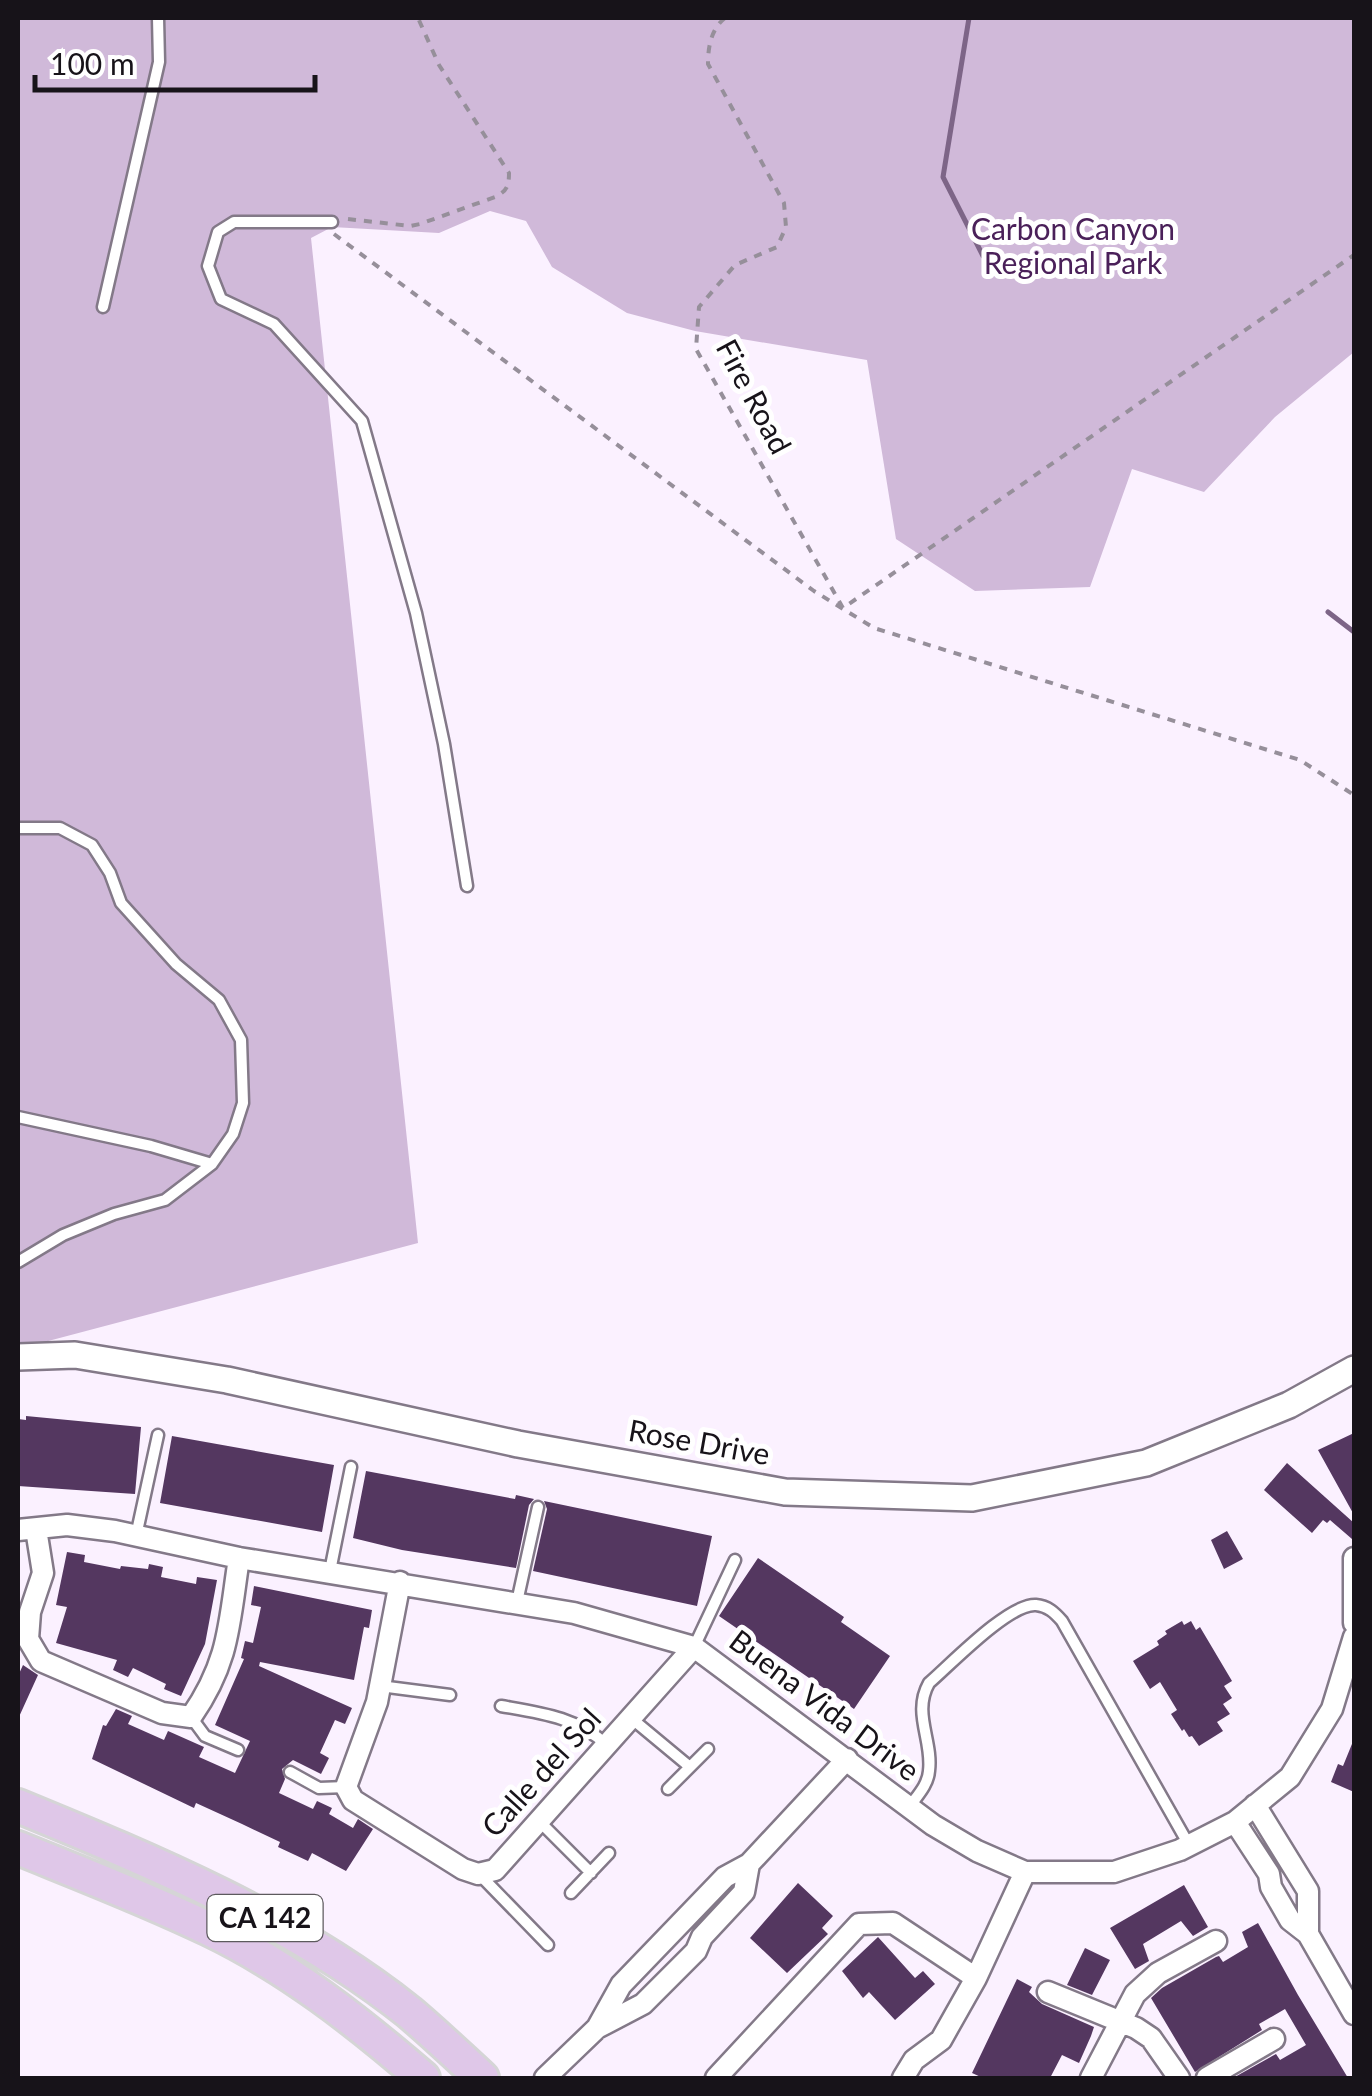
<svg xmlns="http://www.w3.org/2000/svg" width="1372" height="2096" font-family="Lato,sans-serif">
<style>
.green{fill:#d0b9d9}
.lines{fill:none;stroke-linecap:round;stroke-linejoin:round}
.stream{stroke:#7d6587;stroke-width:5}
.building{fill:#543760}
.service-casing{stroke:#837988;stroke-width:15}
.minor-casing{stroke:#837988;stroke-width:25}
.tertiary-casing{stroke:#837988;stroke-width:30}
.primary-casing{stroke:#d5d5d6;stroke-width:38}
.path{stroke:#968f9a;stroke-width:4;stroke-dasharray:8 8;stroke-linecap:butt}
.service{stroke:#fff;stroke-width:10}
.minor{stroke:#fff;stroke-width:20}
.tertiary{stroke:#fff;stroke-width:25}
.primary{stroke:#dfc7e8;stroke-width:32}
.labels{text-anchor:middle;stroke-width:10;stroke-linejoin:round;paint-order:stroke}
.shield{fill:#fff;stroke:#5d5a5e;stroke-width:2.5}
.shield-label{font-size:28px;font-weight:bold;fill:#171319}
.park-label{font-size:30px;fill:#4a2059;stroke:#fff}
.street-label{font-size:30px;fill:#171319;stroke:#fff}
</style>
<rect width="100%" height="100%" fill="#fbf1ff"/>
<path class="green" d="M18 18H1354V352L1275 417 1204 492 1132 469 1090 587 975 591 896 539 867 360 695 331 627 313 552 267 526 221 490 211 439 233 332 227 311 238 418 1243 18 1349Z"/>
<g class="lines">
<path class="stream" d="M969 18 943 177 983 256
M1328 612 1354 632"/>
</g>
<path class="building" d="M26 1416 141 1427 135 1494 18 1486V1419L26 1420Z
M1354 1433V1515L1318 1450Z
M172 1436 334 1465 322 1532 160 1503Z
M1287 1463 1354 1523 1352 1539 1330 1520 1327 1523 1323 1520 1312 1533 1264 1490Z
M366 1471 515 1499 516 1495 534 1499 529 1505 516 1568 402 1550 353 1538Z
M544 1501 712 1536 697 1606 533 1571 547 1509Z
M1227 1531 1243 1559 1224 1569 1211 1540Z
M67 1552 85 1555 84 1562 120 1569 121 1566 148 1569 149 1564 163 1567 161 1577 196 1584 197 1577 217 1580 205 1644 181 1696 164 1689 166 1684 133 1668 128 1677 113 1670 117 1660 56 1643 67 1607 56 1605Z
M758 1558 844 1617 841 1622 890 1656 854 1709 719 1616Z
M254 1586 372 1610 369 1628 364 1627 354 1680 260 1662 259 1666 352 1708 345 1724 335 1720 320 1753 329 1758 321 1774 293 1760 282 1769 285 1779 279 1793 313 1809 317 1801 332 1808 329 1814 353 1828 358 1819 373 1829 346 1871 312 1853 308 1861 278 1847 280 1842 242 1824 196 1803 194 1808 92 1759 103 1725 106 1726 116 1709 132 1716 128 1724 164 1740 168 1731 204 1747 199 1757 235 1773 250 1741 215 1725 244 1659 241 1658 245 1641 253 1643 261 1607 251 1605Z
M1182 1621 1184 1625 1191 1621 1196 1630 1200 1627 1232 1681 1224 1686 1232 1698 1223 1704 1230 1714 1217 1722 1223 1731 1199 1746 1192 1736 1189 1737 1184 1729 1182 1731 1171 1714 1177 1710 1160 1682 1150 1689 1133 1661 1159 1645 1157 1641 1167 1634 1165 1631Z
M23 1665 38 1675 18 1719V1676Z
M1354 1739V1792L1331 1782 1338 1764 1343 1766Z
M798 1883 833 1916 822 1928 828 1934 787 1973 750 1938Z
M1184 1885 1208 1927 1193 1936 1181 1921 1143 1944 1149 1961 1135 1969 1110 1928Z
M1258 1923 1298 1995 1348 2078H1233L1276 2054 1280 2060 1306 2045 1285 2009 1259 2024 1262 2030 1195 2072 1151 1998 1162 1988 1216 1957 1219 1956 1223 1962 1248 1947 1242 1932Z
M878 1937 915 1978 923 1971 935 1984 895 2020 869 1992 863 1998 842 1971Z
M1085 1948 1110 1960 1092 1995 1067 1985Z
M1017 1979 1032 1987 1029 1992 1042 2004 1094 2027 1091 2036 1079 2063 1062 2055 1050 2078H983L972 2073Z"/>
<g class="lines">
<defs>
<path id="service" d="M332 222H234L218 232 208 266 221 299 274 324 362 421 416 613 444 744 467 886
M103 307 159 62 158 18
M18 828H60L92 845 110 873 121 903 176 964 219 1000 241 1040 243 1103 233 1134 212 1164 165 1200 114 1214 63 1235 18 1262
M18 1117 151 1146 212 1164
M136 1536 158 1435
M330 1571 351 1467
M517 1602 538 1507
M694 1647 735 1560
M380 1686 450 1695
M501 1706C541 1713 576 1717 607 1745
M191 1717 205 1736 238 1750
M631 1718 690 1767
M290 1772 319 1788 346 1787
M668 1789 708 1749
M910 1806C917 1796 928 1785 929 1771 933 1740 912 1713 929 1683 950 1665 1009 1603 1036 1605 1048 1606 1055 1613 1062 1621L1189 1845
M539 1821 591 1873
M479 1874 548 1945
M571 1893 609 1853"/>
<path id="minor" d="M36 1529 43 1573 30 1612 28 1639 41 1661 162 1713 191 1717C230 1661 229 1623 239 1558
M18 1530 67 1525 115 1531 239 1558 574 1613 694 1647 933 1825 977 1851 1025 1872H1114L1180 1850 1235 1822 1290 1777 1332 1709 1354 1637
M1354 1558V1623
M400 1582 377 1702 346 1787 353 1800 463 1869 478 1874 495 1870 694 1647
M1255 1805 1308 1891V1934
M1235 1822 1269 1874 1271 1887 1290 1920 1308 1934 1354 2014
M1048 1992 1136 2028 1151 2038 1179 2078
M597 2028 643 2004 696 1951 702 1937 744 1892 749 1864
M545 2078 597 2028 621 1985 725 1877 749 1864 847 1759
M716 2078 859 1924 893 1923 976 1978
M903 2078 914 2060 941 2040 976 1978 1025 1872
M1091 2078 1135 1994 1158 1973 1216 1941
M1207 2078 1274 2039"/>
<path id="tertiary" d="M18 1357 75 1355 227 1380 518 1444 785 1492 972 1498 1146 1463 1289 1405 1354 1369"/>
<path id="primary" d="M18 1806C154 1862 292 1919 409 2012 434 2033 458 2056 482 2078
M18 1848C82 1874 147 1899 209 1929 288 1967 357 2021 423 2078"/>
</defs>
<use href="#service" class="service-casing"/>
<use href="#minor" class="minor-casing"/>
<use href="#tertiary" class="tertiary-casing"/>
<use href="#primary" class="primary-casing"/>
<path class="path" d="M725 18C711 29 708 47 708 64L784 203 786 227 777 247 735 265 699 307 696 349 843 608 1354 255
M348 219 410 226 420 224 495 197C507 191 509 186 509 173L439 65 418 18
M334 234 814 591 874 628 1300 760 1354 795"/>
<use href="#service" class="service"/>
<use href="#minor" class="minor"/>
<use href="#tertiary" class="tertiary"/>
<use href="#primary" class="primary"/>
</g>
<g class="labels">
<rect class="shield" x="207.5" y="1895" width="115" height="46" rx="8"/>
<g class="shield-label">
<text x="265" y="1928">CA 142</text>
</g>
<g class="park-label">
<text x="1073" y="240">Carbon Canyon<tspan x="1073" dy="34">Regional Park</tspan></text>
</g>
<g class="street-label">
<text transform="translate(753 397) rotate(62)" y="10">Fire Road</text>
<text transform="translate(699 1443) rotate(10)" y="10">Rose Drive</text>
<text transform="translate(824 1706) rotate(37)" y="10">Buena Vida Drive</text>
<text transform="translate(542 1773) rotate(-48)" y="10">Calle del Sol</text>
</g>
</g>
<rect width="1372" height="2096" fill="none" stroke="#171319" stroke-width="40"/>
<path d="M35 75v15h280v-15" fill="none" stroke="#171319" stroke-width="5"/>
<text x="50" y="75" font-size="30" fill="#171319" stroke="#ffffff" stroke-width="8" paint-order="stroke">100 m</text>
</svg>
